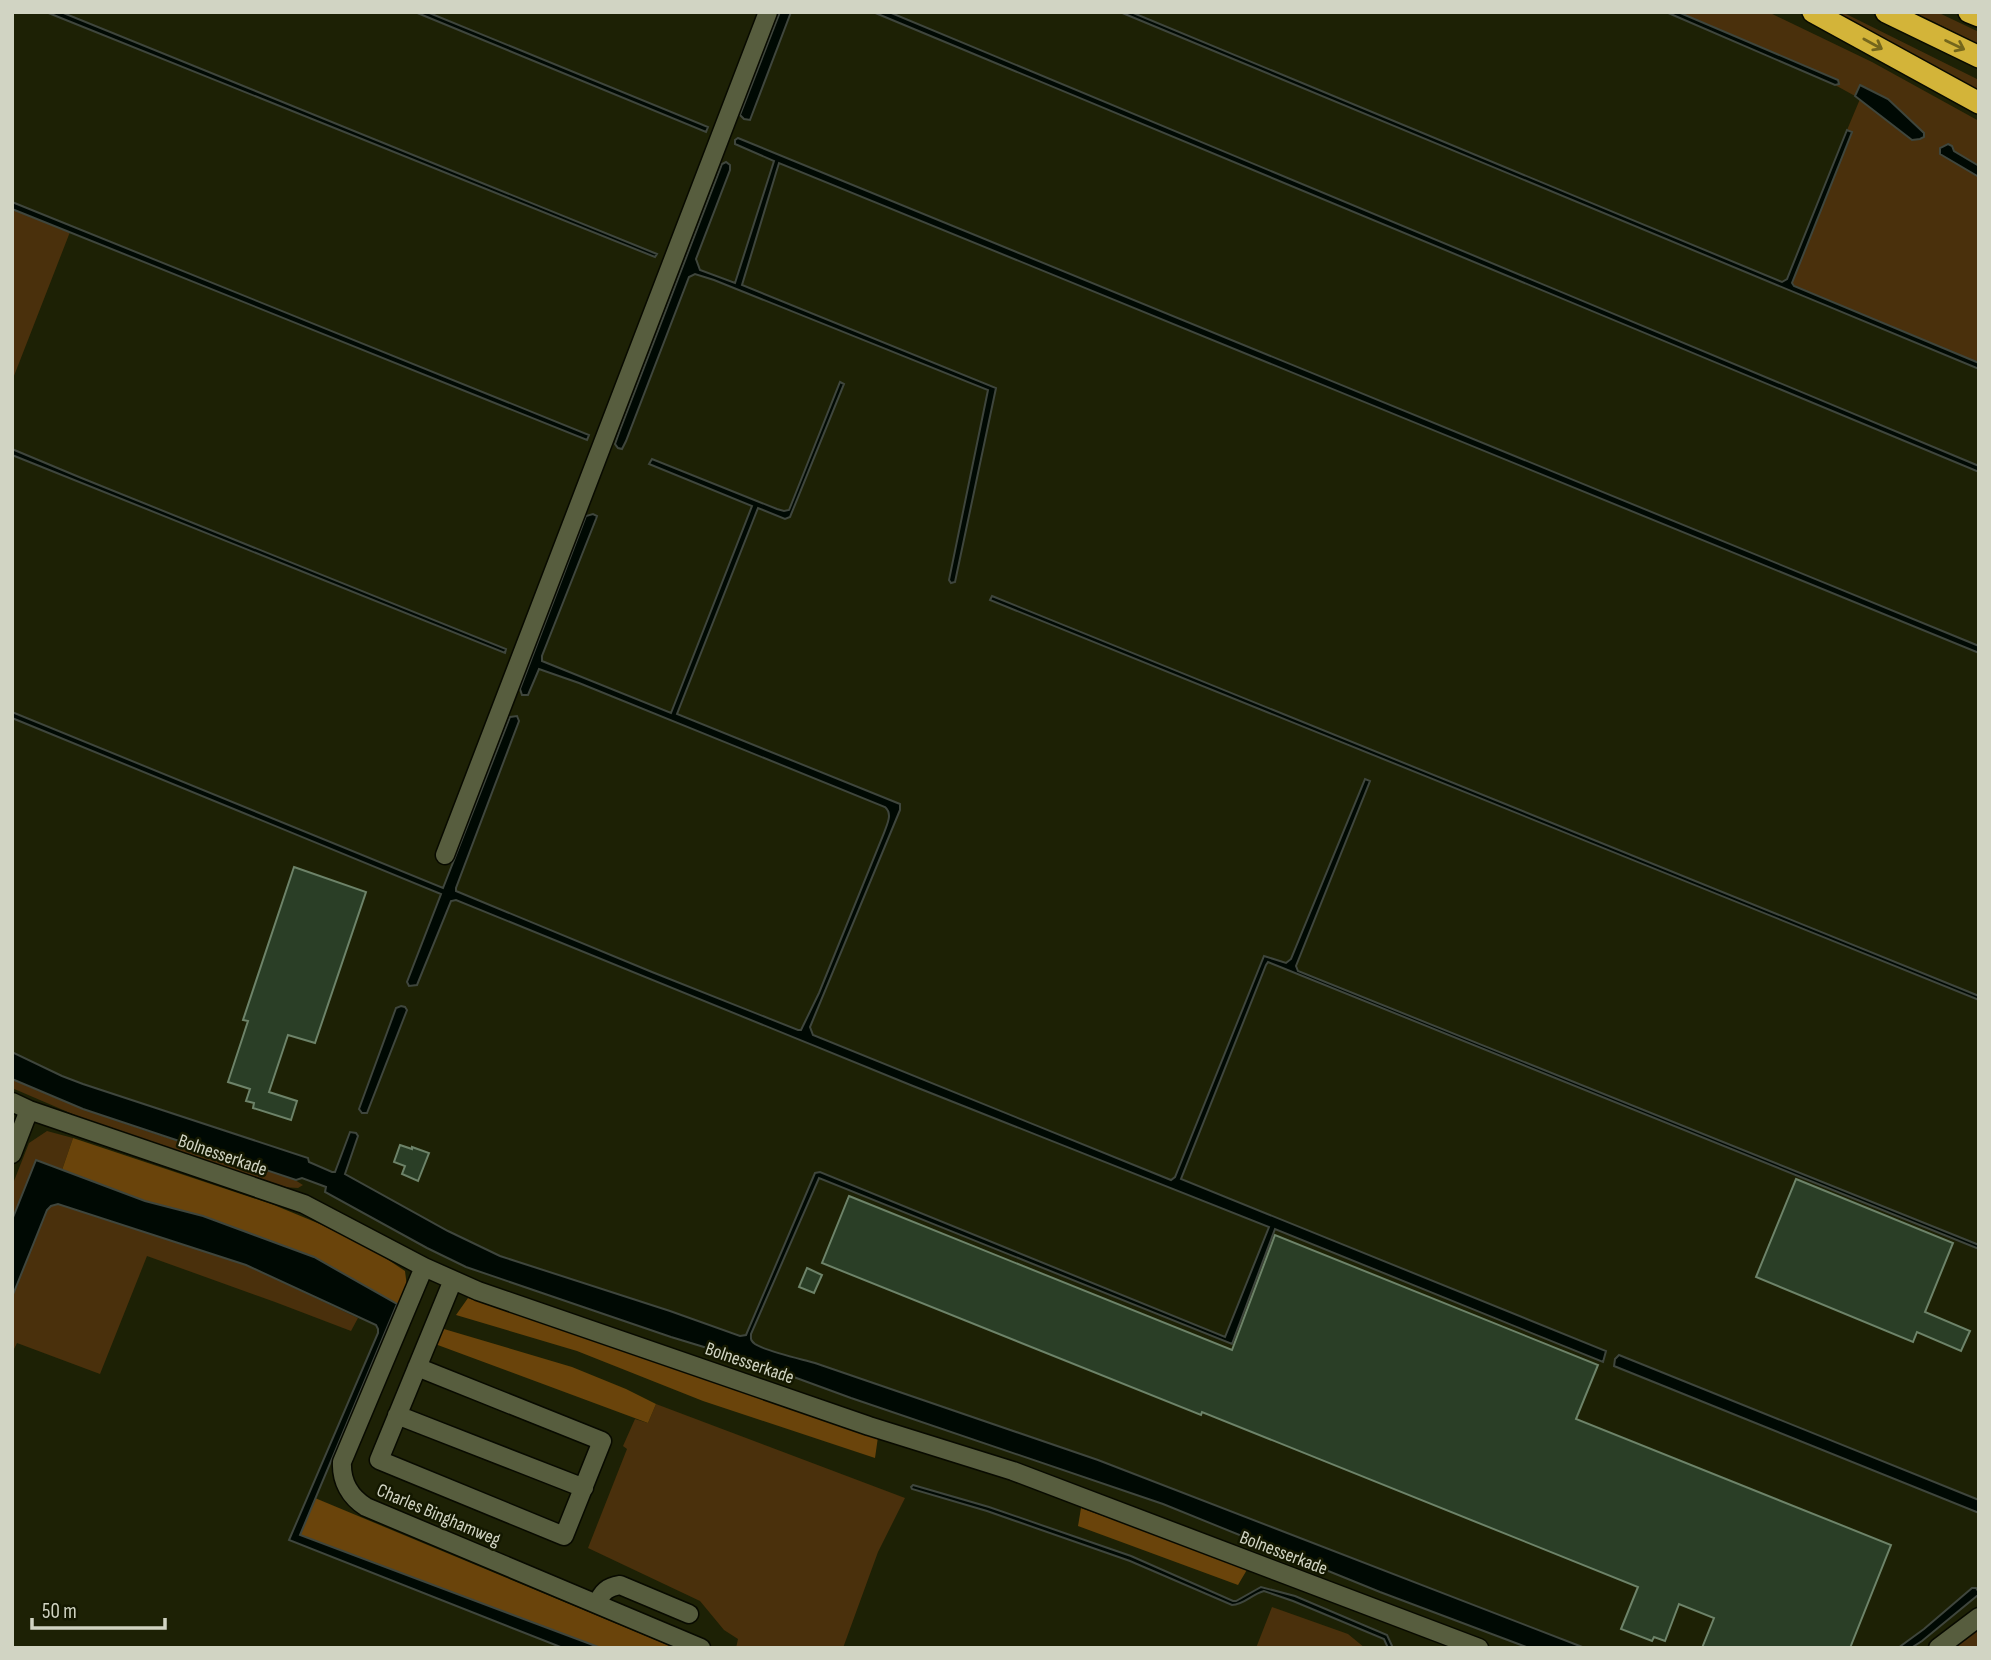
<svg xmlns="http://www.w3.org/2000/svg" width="1991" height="1660" font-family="'Sofia Sans Condensed',sans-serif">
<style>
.green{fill:#4a300c}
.forest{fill:#6a440b}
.water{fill:#000903;stroke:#3f463d;stroke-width:2}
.building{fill:#2a3e26;stroke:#6d8369;stroke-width:2}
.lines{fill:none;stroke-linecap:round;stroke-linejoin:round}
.minor-casing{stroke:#080a00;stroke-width:21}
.highway-casing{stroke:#080a00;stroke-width:24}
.minor{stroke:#575d3e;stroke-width:18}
.highway{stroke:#d3b439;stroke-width:21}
.oneway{stroke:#74661c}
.labels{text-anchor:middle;stroke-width:5;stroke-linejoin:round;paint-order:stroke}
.street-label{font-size:19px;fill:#d1d4c3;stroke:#141800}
</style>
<rect width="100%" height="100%" fill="#1d2105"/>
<path class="green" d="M1678 12H1768L1872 62 1979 121V166L1954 151H1939L1941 154 1979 177V363L1794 286 1792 283 1852 133 1847 130 1860 99 1915 140 1924 137C1903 113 1890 97 1860 85L1855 96 1835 85 1839 84 1838 80Z
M1825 12H1842L1979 80V95Z
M1914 12H1937L1979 32V44Z
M12 209 70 232 12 381Z
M12 1079C103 1121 201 1147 295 1180L303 1185 298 1188 281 1187 105 1128 12 1088Z
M47 1131 73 1138 62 1170 36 1161 12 1220V1186L29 1143Z
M58 1204 246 1265 358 1318 351 1331 275 1302 147 1256 100 1374 17 1343 12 1353V1297L47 1210 51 1206Z
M656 1404 905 1498 878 1552 843 1648H736L738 1639 724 1630 700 1601 588 1548 627 1449 623 1446 635 1419 648 1423Z
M1272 1607 1348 1634 1365 1648H1256Z
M1979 1626V1648H1954L1956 1644Z"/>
<path class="forest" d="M73 1138 274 1205 320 1224 375 1251 405 1271 407 1287 403 1307 314 1257 203 1216 145 1201 62 1170Z
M468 1298 878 1437 875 1458 703 1401 577 1351 456 1315Z
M444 1329 572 1367 626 1389 656 1404 648 1423 435 1344Z
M315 1498 675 1648H601L300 1535Z
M1081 1508 1248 1568 1238 1585 1078 1526Z"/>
<path class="water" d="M46 12H61L657 254 655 257Z
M415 12H427L708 127 706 132Z
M780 12H791L750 120 744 119 740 115Z
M873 12H889L1979 466V472Z
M1120 12H1131L1782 282 1787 279 1847 130 1852 132 1792 283 1794 286 1979 363V369Z
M1666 12H1678L1838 80 1839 84 1835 85Z
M1860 85 1888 99 1924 133V137L1920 139 1912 140 1855 96Z
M738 138 1979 646V653L779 163 742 285 996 388 955 582 951 583 949 580 988 390 714 280 695 274 689 277 626 441 622 449 618 448 615 444 620 430 722 164 726 162 730 165V170L696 259 700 270 735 283 774 161 735 144V140Z
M1948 144 1952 146 1954 151 1979 166V177L1940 154V148Z
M12 202 589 435 587 440 12 209Z
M840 382 844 384 790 517 785 519 758 508 677 714 900 804V810L810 1027 813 1035 1171 1180 1175 1177 1264 956 1286 963 1291 959 1365 779 1370 781 1296 966 1298 971 1979 1245V1249L1268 962 1266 965 1181 1179 1606 1351 1603 1362 1275 1229 1232 1344 819 1178 751 1334C751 1339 750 1340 755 1344 765 1351 801 1359 815 1363L1098 1460 1585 1648H1529L1380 1592 1163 1504 851 1398 750 1361 671 1337 466 1267 427 1248 325 1192 326 1187 302 1178 296 1180 83 1109 12 1079V1052L62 1076 83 1084 308 1158 309 1162 332 1172H335L350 1132 356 1133 358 1136 345 1174 448 1231 500 1256 670 1311 740 1336 746 1335 815 1173 820 1172 1225 1337 1269 1227 913 1086 456 900 451 901 417 985 409 986 407 982 441 894 12 718V712L443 888 510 717 517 716 519 721 456 888V891L652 972 798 1030H801L819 993 884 833C887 824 893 814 885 807L579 683 539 669 528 695H522L520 689 586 516 593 514 597 516 596 519 542 656V661L671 713 752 506 649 464 652 459 777 509 784 511 789 510Z
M12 449 79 477 506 649 505 653 12 455Z
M992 596 1979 996V1000L990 600Z
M401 1006 405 1007 407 1010 367 1113H362L359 1109 396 1008Z
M36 1160 145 1201 203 1216 314 1257 397 1304 300 1535 601 1648H563L289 1540 378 1333V1329L376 1325 246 1265 58 1204 51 1206 47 1210 12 1297V1220Z
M1619 1355 1979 1500V1513L1614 1366 1615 1359Z
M913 1485 989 1507 1131 1556 1233 1601H1236L1261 1587 1295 1596 1387 1635 1393 1648H1388L1384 1639 1293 1601 1264 1591C1252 1594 1244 1605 1232 1605L1130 1561 987 1511 912 1489 911 1487Z
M1972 1588H1976L1978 1591V1595L1922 1641 1911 1648H1898L1924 1629Z"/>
<path class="building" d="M294 867 366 892 315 1043 288 1035 269 1092 297 1101 291 1120 253 1108 254 1103 246 1101 250 1089 228 1082 248 1021 243 1020Z
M400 1145 412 1149V1147L429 1153 418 1181 402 1174 405 1166 394 1162Z
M1796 1179 1953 1243 1925 1312 1970 1331 1961 1351 1917 1332 1913 1342 1756 1277Z
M849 1196 1232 1350 1275 1235 1598 1365 1576 1419 1891 1545 1850 1648H1702L1714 1618 1679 1604 1665 1641 1654 1637 1652 1641 1621 1629 1638 1587 1202 1412 1201 1415 822 1263Z
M807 1268 822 1275 814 1293 799 1287Z"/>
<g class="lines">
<defs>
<path id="minor" d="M445 855 768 12
M12 1102 29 1110 304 1204 424 1267 478 1291 869 1426 1013 1471 1479 1648
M12 1154 29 1110
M424 1267 342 1462C341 1481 350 1497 366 1507L701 1648
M417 1367 602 1441 564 1536 379 1460 453 1280
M397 1415 584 1488
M597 1604C602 1592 607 1587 620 1585L689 1614
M1938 1648 1979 1617"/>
<path id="highway" d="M1813 12 1979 103
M1886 12 1979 57
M1969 12 1979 16"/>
</defs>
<use href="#minor" class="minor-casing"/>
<use href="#highway" class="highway-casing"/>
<use href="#minor" class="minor"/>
<use href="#highway" class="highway"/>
</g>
<defs><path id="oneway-shaft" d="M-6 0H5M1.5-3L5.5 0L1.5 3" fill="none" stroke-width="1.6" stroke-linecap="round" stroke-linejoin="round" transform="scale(1.75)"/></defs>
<g class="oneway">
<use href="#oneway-shaft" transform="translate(1873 44) rotate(29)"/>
<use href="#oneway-shaft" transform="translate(1955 45) rotate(26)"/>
</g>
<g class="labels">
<g class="street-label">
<text transform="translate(223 1154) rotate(19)" y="7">Bolnesserkade</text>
<text transform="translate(750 1362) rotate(19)" y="7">Bolnesserkade</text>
<text transform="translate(439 1514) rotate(23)" y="7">Charles Binghamweg</text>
<text transform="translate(1284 1552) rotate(21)" y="7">Bolnesserkade</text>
</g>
</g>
<rect width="1991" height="1660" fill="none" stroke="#d1d4c3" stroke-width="28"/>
<path d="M32 1618v10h133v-10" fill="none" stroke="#d1d4c3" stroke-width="3.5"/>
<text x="42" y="1618" font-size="21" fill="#d1d4c3" stroke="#141800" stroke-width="5" paint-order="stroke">50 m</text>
</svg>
